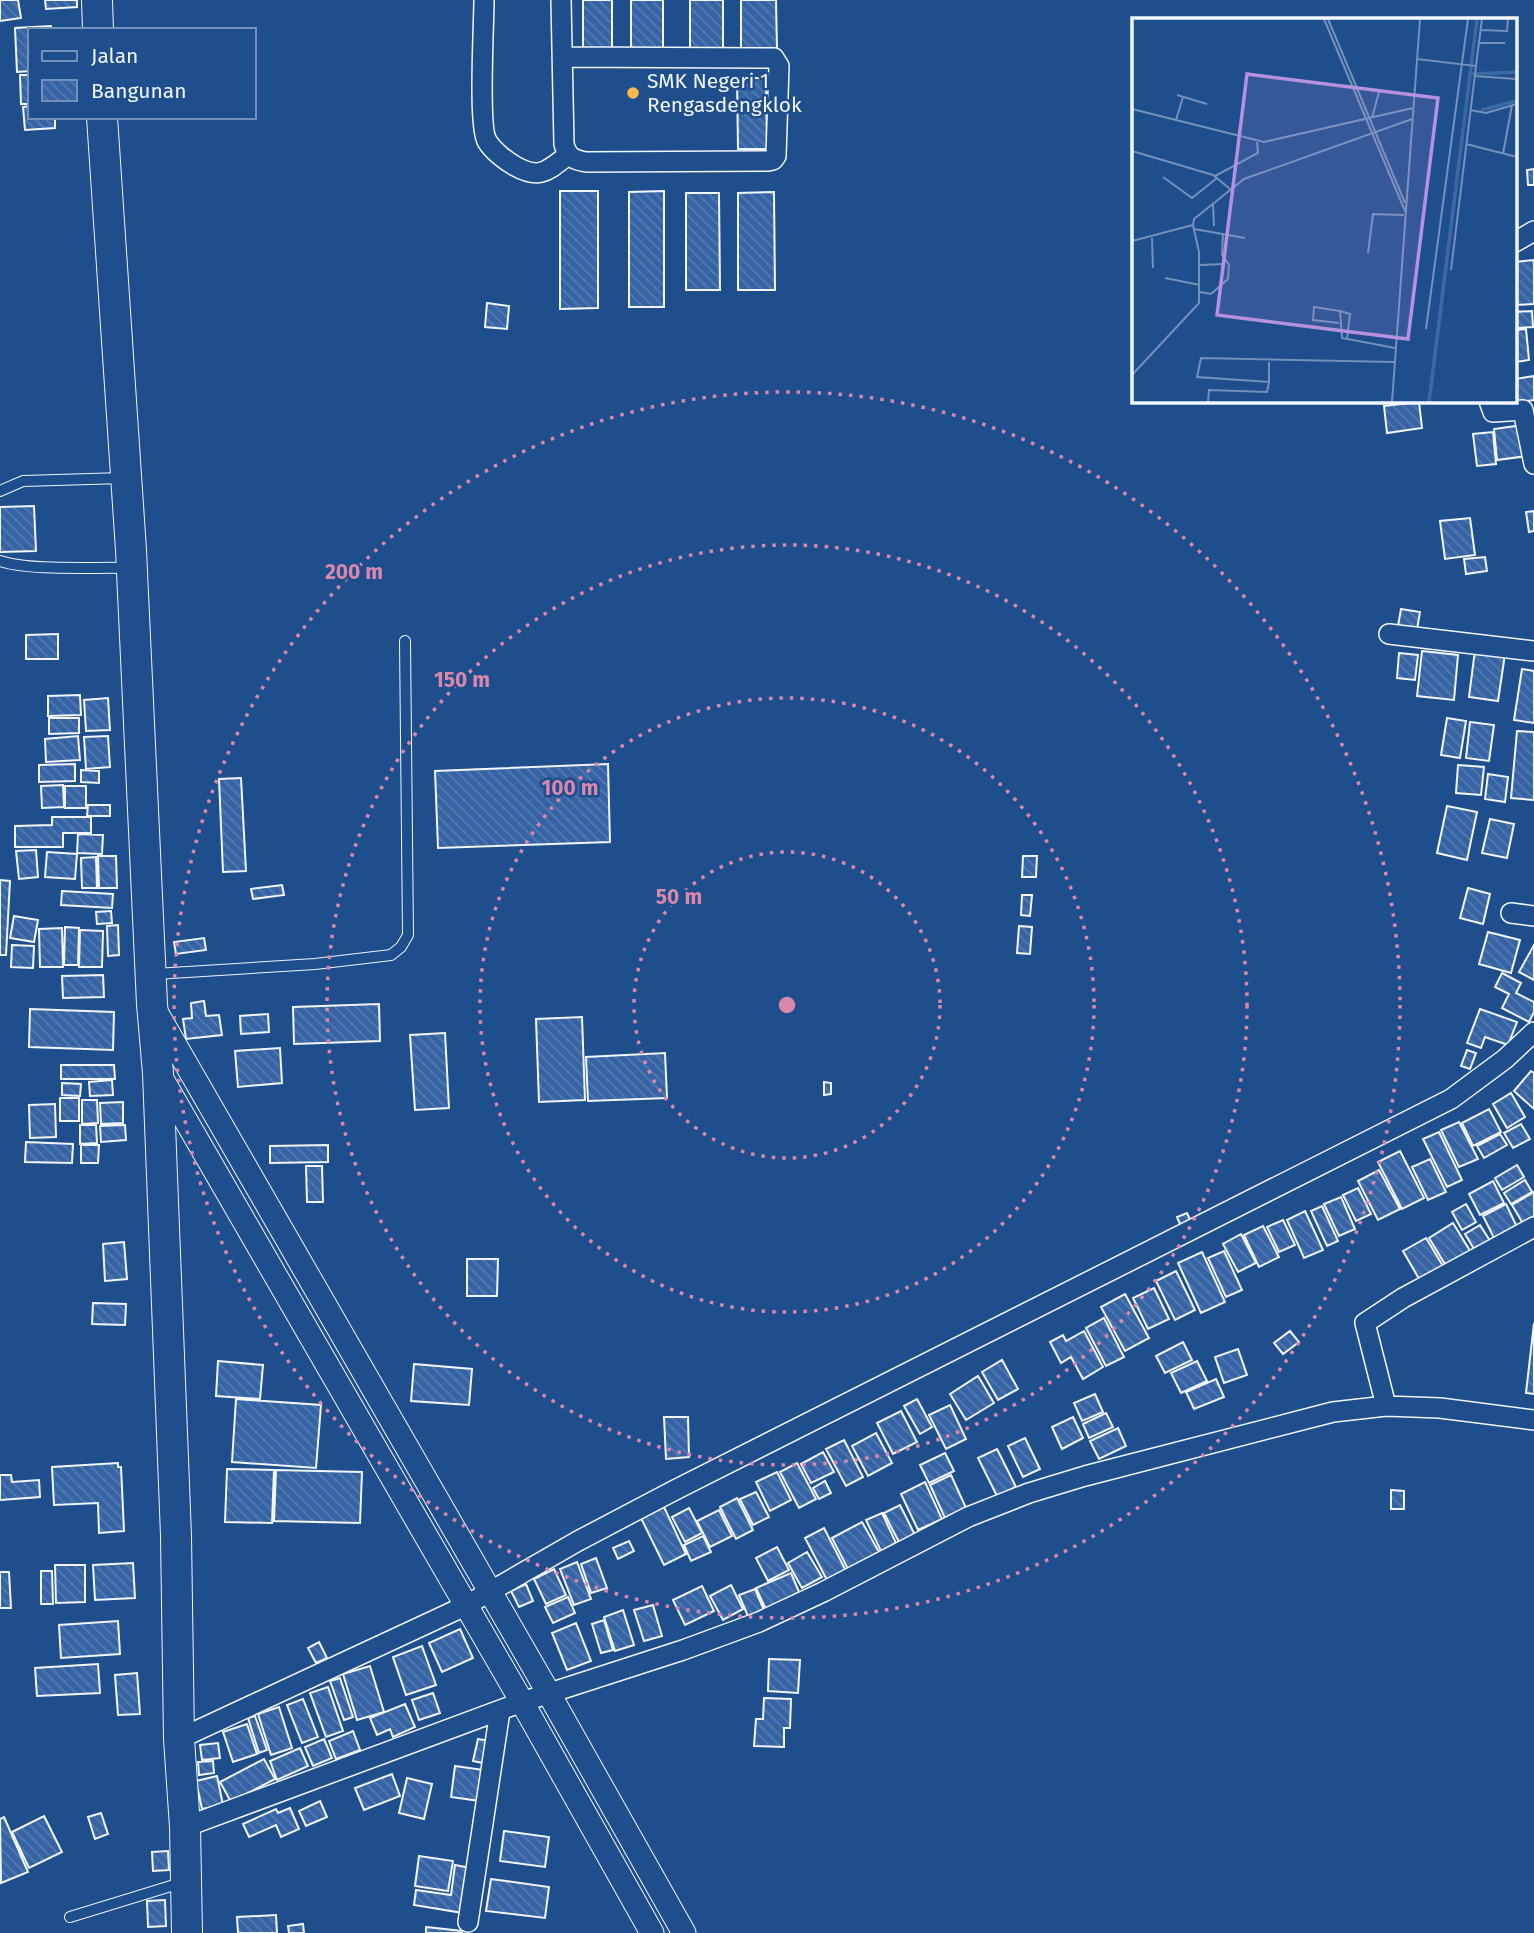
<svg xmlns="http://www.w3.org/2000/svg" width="1534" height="1933" font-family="'Fira Sans',sans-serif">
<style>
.building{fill:url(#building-back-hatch);stroke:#f2f6ff;stroke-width:2}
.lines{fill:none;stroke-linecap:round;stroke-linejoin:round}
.service-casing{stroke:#f2f6ff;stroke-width:12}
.minor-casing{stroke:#f2f6ff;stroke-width:22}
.tertiary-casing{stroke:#f2f6ff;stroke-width:25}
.primary-casing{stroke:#f2f6ff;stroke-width:32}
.service{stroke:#1f4e8c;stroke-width:10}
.minor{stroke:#1f4e8c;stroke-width:19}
.tertiary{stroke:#1f4e8c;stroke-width:23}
.primary{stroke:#1f4e8c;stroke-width:30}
.ring{fill:none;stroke:#da87ad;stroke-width:3.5;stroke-dasharray:3.5 7}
.poi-dot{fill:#ffb74d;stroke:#1f4e8c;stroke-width:2.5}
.labels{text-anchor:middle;stroke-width:5;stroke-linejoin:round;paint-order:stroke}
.poi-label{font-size:21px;fill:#f2f6ff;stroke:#1f4e8c;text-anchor:start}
.inset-river{fill:none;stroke:#3b69a3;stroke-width:3.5}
.inset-road{fill:none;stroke:#7391ba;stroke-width:2}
.view{fill:#b691df;fill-opacity:0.15;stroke:#b691df;stroke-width:3.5}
.inset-edge{fill:none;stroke:#f2f6ff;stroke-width:3.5}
.centre{fill:#da87ad;stroke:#1f4e8c;stroke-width:3.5}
.ring-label{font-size:21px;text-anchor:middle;font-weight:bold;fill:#da87ad;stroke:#1f4e8c;stroke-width:5;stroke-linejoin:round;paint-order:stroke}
</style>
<defs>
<pattern id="building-back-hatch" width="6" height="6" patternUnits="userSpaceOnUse" patternTransform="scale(1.75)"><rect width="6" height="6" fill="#3563a3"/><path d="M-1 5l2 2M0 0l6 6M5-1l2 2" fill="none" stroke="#537ab1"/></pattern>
</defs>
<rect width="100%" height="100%" fill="#1f4e8c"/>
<path class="building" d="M0 0H18L21 18 0 21Z
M45 0H77V7L46 9Z
M583 0H612V50H583Z
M631 0H663V50H631Z
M690 0H723V48H690Z
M741 0H776L777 49H741Z
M51 26V30H30V71L17 72 15 28Z
M20 75H30V104H21Z
M737 78H766L767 149H738Z
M30 106V117H55V128L25 130 23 107Z
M1534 169V185H1528L1527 170Z
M560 191H598V308L560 309Z
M664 191V307H629V192Z
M774 192 775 290H738V193Z
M686 193H719L720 290H686Z
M1534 260V304L1515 305V262Z
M487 303 509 306 507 329 485 327Z
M1532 311 1533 327 1515 328V312Z
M1526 329 1529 360 1515 362V330Z
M1534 376V400L1515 403V379Z
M1419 402 1422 428 1387 433 1384 406Z
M1523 425 1527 456 1497 460 1494 429Z
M1493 432 1496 464 1477 466 1473 434Z
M34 506 36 551 0 552V507Z
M1534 511V531L1529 532 1526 512Z
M1470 518 1475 555 1445 559 1440 521Z
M1485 557 1487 571 1466 574 1464 559Z
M1401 609 1420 612 1416 635 1397 632Z
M58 634V659H26V635Z
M1475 650 1505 654 1498 701 1469 697Z
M1422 651 1458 655 1454 700 1417 696Z
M1399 653 1418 655 1415 680 1397 678Z
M1522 669 1534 671V723L1514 720Z
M80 695 81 715 48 716V696Z
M108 698 110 730 86 731 84 700Z
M49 718H79V733L49 734Z
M1447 718 1466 721 1460 758 1441 755Z
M1470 722 1494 725 1489 761 1466 758Z
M1517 731 1534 732V800L1511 798Z
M78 736 80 760 46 762 45 739Z
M108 736 110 767 86 769 84 737Z
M75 764V781L39 782V765Z
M608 764 610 842 438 848 435 771Z
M1458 765 1484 767 1481 795 1456 793Z
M81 770 99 771V783L81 782Z
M1488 774 1508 777 1505 802 1485 799Z
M241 778 246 871 223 872 219 779Z
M63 785 64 807 42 808 41 786Z
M65 786H86V808H65Z
M88 805H110V816H87Z
M1447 806 1477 812 1467 860 1437 853Z
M52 817H91V833H63V847H15V826L52 825Z
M1490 819 1514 824 1507 858 1482 853Z
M78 834 103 835 102 854 77 853Z
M36 850 38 877 19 879 16 851Z
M47 852 77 854 75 879 45 877Z
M98 856H116L117 888H99Z
M1023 856H1037L1036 877H1022Z
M96 857 97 888H82L81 858Z
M0 880 10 881 6 955H0Z
M282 885 284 895 253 899 251 889Z
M1468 888 1490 894 1483 924 1460 918Z
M62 891 113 894 112 908 61 905Z
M1022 895H1032L1030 916 1021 915Z
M111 911 112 923 97 924 96 912Z
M14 916 38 920 34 942 10 938Z
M118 925 119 955 108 956 107 926Z
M1019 926 1032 927 1030 954 1017 953Z
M65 927 79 928 78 965H64Z
M62 928 63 967H40L39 929Z
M80 930 103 931 102 967H79Z
M1488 932 1520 940 1511 973 1479 964Z
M204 938 206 950 176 954 174 942Z
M12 945 34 946 33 968 11 967Z
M1534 945V980L1519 972Z
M1502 973 1521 983 1516 993 1534 1002V1012L1529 1022 1502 1008 1509 994 1495 987Z
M103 975 104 997 63 998 62 976Z
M204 1001 206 1016 219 1015 222 1035 186 1039 183 1019 192 1018 191 1003Z
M379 1004 380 1041 294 1044 293 1007Z
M30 1009 114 1012 113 1050 29 1047Z
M1480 1009 1517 1022 1508 1045 1485 1037 1481 1048 1467 1043Z
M268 1014 269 1032 241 1034 240 1016Z
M582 1017 585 1100 539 1102 536 1019Z
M445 1033 449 1108 415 1110 410 1035Z
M280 1048 282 1083 238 1087 235 1051Z
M1467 1050 1476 1053 1470 1069 1461 1066Z
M665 1053 667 1098 588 1101 586 1057Z
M61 1065H114L115 1079H61Z
M1531 1071 1534 1073V1109L1514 1091Z
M112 1080 113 1095 90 1096 89 1082Z
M824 1082 831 1083V1094L824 1095Z
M62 1083 81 1084 80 1096 62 1095Z
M1511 1093 1525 1117 1507 1128 1493 1104Z
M60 1098H79V1121H60Z
M82 1100H97L98 1123 82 1124Z
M123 1102V1123L101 1124 100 1103Z
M55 1104 56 1137 30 1138 29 1105Z
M1489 1109 1501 1132 1473 1146 1462 1123Z
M1459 1122 1478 1159 1459 1167 1441 1130Z
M1521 1124 1530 1139 1513 1148 1504 1133Z
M80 1125H96L97 1143 80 1144Z
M125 1125 126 1140 101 1142 100 1126Z
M1439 1132 1462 1180 1447 1187 1423 1139Z
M1500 1134 1507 1145 1484 1158 1477 1146Z
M26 1142 73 1144 72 1163 25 1162Z
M81 1145H99L98 1163H81Z
M328 1145V1162L270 1163V1146Z
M1400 1151 1424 1198 1402 1209 1378 1162Z
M1430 1159 1446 1192 1428 1200 1412 1167Z
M1517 1165 1524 1177 1502 1190 1495 1178Z
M306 1166H322L323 1202H307Z
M1379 1170 1400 1209 1378 1220 1358 1181Z
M1525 1180 1532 1192 1511 1204 1504 1193Z
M1493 1181 1504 1203 1480 1215 1469 1194Z
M1358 1188 1371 1214 1356 1221 1343 1195Z
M1534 1192V1222L1525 1227 1512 1205Z
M1341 1197 1355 1229 1339 1236 1324 1204Z
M1466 1204 1476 1222 1462 1230 1452 1212Z
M1506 1204 1518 1229 1495 1240 1483 1216Z
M1322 1206 1338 1241 1327 1246 1311 1211Z
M1305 1211 1323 1250 1304 1258 1287 1220Z
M1187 1213 1192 1224 1182 1229 1177 1217Z
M1283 1220 1295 1245 1279 1252 1267 1227Z
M1453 1223 1472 1254 1448 1269 1429 1238Z
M1480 1225 1494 1247 1479 1257 1465 1234Z
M1263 1226 1279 1257 1259 1267 1244 1235Z
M1241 1234 1256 1263 1238 1272 1223 1244Z
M1426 1238 1446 1271 1422 1284 1403 1251Z
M124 1242 127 1279 105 1281 103 1244Z
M1224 1251 1242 1290 1226 1297 1208 1258Z
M1202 1252 1225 1302 1201 1313 1178 1263Z
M467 1259H498L497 1296H467Z
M1176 1271 1195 1310 1175 1320 1156 1281Z
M1154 1288 1169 1319 1148 1329 1133 1298Z
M1125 1294 1149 1338 1125 1351 1101 1307Z
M93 1303 126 1304 125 1325 92 1324Z
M1104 1318 1124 1357 1106 1366 1086 1328Z
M1534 1323V1394L1526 1393Z
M1084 1331 1103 1367 1083 1379 1071 1357 1061 1363 1050 1342 1063 1335 1066 1341Z
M1290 1331 1299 1342 1283 1354 1274 1343Z
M1183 1342 1192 1360 1165 1373 1156 1356Z
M1238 1349 1247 1375 1224 1383 1215 1357Z
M1002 1360 1018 1389 998 1400 982 1372Z
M218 1361 263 1365 260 1399 216 1396Z
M1197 1361 1207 1381 1181 1393 1171 1373Z
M414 1364 472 1369 469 1405 411 1401Z
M978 1376 994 1403 966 1420 950 1394Z
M1216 1379 1224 1397 1194 1409 1186 1392Z
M1095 1394 1103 1412 1082 1421 1074 1403Z
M236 1399 321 1405 316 1468 232 1462Z
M917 1399 932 1427 920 1434 904 1406Z
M950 1405 966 1439 946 1449 929 1415Z
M901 1411 917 1442 893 1454 877 1423Z
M1106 1413 1113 1427 1089 1438 1083 1424Z
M664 1417H688L689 1457 666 1459Z
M1073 1417 1083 1438 1062 1449 1052 1427Z
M1118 1428 1126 1446 1099 1459 1090 1441Z
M876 1433 892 1463 868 1476 852 1446Z
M1025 1438 1040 1469 1023 1477 1008 1446Z
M844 1440 863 1477 846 1486 826 1449Z
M997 1449 1016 1487 997 1496 978 1458Z
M823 1452 834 1472 811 1483 801 1464Z
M945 1453 954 1471 929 1483 920 1465Z
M118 1463V1467H121L124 1531 99 1533 98 1503 54 1505 52 1467Z
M797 1463 816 1499 799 1508 780 1472Z
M227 1469 274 1470 272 1523 225 1522Z
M276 1470 362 1472 360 1523 274 1521Z
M777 1472 791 1500 770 1511 756 1482Z
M0 1475H11L12 1482 39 1480 40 1497 0 1500Z
M951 1475 966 1508 945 1518 930 1485Z
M825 1481 831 1493 819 1499 813 1488Z
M925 1482 942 1519 918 1530 901 1494Z
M1391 1490 1404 1491V1509H1391Z
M756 1492 769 1517 753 1525 740 1499Z
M737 1498 753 1530 736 1539 720 1507Z
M900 1505 915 1535 899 1542 884 1513Z
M664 1507 686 1554 664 1565 641 1518Z
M689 1508 702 1533 685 1542 672 1517Z
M719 1510 732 1536 710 1547 697 1521Z
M882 1513 896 1543 881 1551 866 1520Z
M862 1522 879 1552 848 1569 832 1538Z
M824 1528 847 1573 828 1582 805 1538Z
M703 1536 711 1552 691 1561 684 1545Z
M629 1541 634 1551 618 1559 613 1548Z
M777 1547 789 1570 768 1581 756 1558Z
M807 1552 822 1577 802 1588 788 1563Z
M596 1558 607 1588 591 1593 581 1564Z
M577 1562 591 1599 574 1605 560 1569Z
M133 1563 135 1598 95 1600 93 1565Z
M55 1565H85V1602L56 1603Z
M554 1569 566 1595 546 1604 534 1579Z
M41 1571H52L53 1604H41Z
M0 1572H9L11 1608H0Z
M791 1573 802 1599 768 1614 756 1588Z
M526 1584 533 1601 519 1607 511 1591Z
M731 1585 743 1609 723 1620 710 1596Z
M702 1586 714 1611 685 1625 673 1600Z
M755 1589 766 1615 750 1621 739 1595Z
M568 1597 575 1613 553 1623 545 1607Z
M653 1605 662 1636 644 1641 634 1610Z
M623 1610 634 1645 615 1651 604 1617Z
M604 1620 613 1650 601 1653 592 1624Z
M118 1621 120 1654 61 1658 59 1625Z
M576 1623 591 1661 567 1670 552 1633Z
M460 1629 473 1658 442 1672 429 1643Z
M319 1642 327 1658 316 1663 308 1648Z
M422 1646 436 1685 406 1695 393 1657Z
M769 1659 800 1660 798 1693 768 1691Z
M98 1664 100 1693 37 1696 35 1668Z
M370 1666 384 1712 357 1720 343 1674Z
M137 1673 140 1714 118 1715 115 1675Z
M340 1678 353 1717 344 1720 330 1681Z
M328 1687 343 1731 326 1737 310 1693Z
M433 1693 440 1713 419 1720 412 1700Z
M764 1698 791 1699 790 1728H784V1747L754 1746 756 1719H763Z
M303 1699 318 1737 302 1743 287 1705Z
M405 1704 415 1727 393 1737 390 1729 377 1735 370 1718Z
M279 1707 292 1748 271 1755 258 1714Z
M255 1716 267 1750 259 1753 248 1718Z
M247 1724 257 1754 233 1762 223 1732Z
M353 1731 360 1750 336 1759 329 1741Z
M324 1739 332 1758 313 1766 305 1747Z
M478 1739 491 1741 487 1764 473 1761Z
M218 1743 220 1758 202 1760 200 1745Z
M300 1748 308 1766 277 1780 270 1761Z
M264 1759 275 1779 231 1802 220 1782Z
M213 1761 214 1773 199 1775 198 1762Z
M455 1766 484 1770 480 1801 451 1797Z
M392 1774 400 1796 364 1810 355 1788Z
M217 1776 223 1805 202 1809 196 1781Z
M407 1778 432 1784 424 1819 399 1813Z
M320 1801 327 1817 306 1826 299 1811Z
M290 1808 299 1829 281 1837 276 1825 249 1837 243 1824 276 1809 278 1813Z
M101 1813 108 1834 95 1839 88 1817Z
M44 1816 62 1852 29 1868 12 1832Z
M4 1817 28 1872 1 1883 0 1819Z
M504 1831 549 1837 545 1867 500 1861Z
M168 1851 169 1870 153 1871 152 1852Z
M419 1856 453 1861 448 1891 415 1886Z
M455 1865 471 1868 463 1913 414 1905 416 1890 451 1895Z
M491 1879 549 1887 545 1918 486 1911Z
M165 1900 166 1926 148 1927 147 1901Z
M276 1915 277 1933H238L237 1917Z
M303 1924 304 1933H289L288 1926Z
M426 1927 462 1931V1933H426Z"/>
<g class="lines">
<defs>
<path id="service" d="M0 491 23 481 123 478
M0 561C28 571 95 567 128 568
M155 974 315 964 391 955 401 947 408 935 405 641
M70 1917 184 1882"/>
<path id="minor" d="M484 0C484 24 478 126 487 141 493 151 506 161 515 166 540 180 547 171 568 155
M561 0 564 144C567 157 574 160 586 162L768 161 773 160 776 156 779 66 774 58 564 57
M1515 242 1534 231
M1489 401 1493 412 1523 410 1534 464
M1389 634 1534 651
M1511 913 1534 916
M1386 1406 1365 1323 1403 1298 1534 1227
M179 1739 465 1606 578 1541 675 1490 1451 1099 1505 1059 1534 1032
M185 1827 522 1702 683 1650 759 1622 823 1592 968 1517 1029 1493 1085 1476 1333 1412 1386 1406 1440 1408 1534 1420
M468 1922 500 1711"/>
<path id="tertiary" d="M155 1010 548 1692 684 1933
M159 1074 522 1702 652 1933"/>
<path id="primary" d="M97 0 98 30
M102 117 131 550 152 1004 158 1073 176 1536 179 1739 185 1827 187 1933"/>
</defs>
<use href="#service" class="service-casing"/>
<use href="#minor" class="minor-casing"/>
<use href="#tertiary" class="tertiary-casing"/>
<use href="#primary" class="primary-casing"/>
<use href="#service" class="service"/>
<use href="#minor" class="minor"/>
<use href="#tertiary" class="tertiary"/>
<use href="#primary" class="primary"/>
</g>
<g class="ring">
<circle cx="787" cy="1005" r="153"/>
<circle cx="787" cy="1005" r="307"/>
<circle cx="787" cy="1005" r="460"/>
<circle cx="787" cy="1005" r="613"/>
</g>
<circle class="poi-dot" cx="633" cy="93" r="7"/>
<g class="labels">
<g class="poi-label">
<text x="647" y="88">SMK Negeri 1<tspan x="647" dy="24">Rengasdengklok</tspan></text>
</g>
</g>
<g transform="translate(1132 18)">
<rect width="385" height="385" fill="#1f4e8c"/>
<path class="inset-river" d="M340 56 385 54M349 92 385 83M297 384 345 1"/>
<path class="inset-road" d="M192 1 273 193M196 1 273 185M348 12 375 13 376 1M347 25H373M285 41 344 48 319 252M344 48 350 1M342 58 385 61M45 77 75 86M0 91 132 124 281 90M338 92 354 95 385 86M240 100 247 74M44 102 51 79M334 126 385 139M0 133 81 157 98 171M371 136 380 87M83 158 126 135 125 124M31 159 60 180 85 160M81 186 82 208M62 211 113 220M20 220 21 250M0 223 61 207 62 201 112 161 280 101M236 235 241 196 272 197M68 247 93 246M33 260 68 267M68 274 79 276 96 261 97 247 90 237 91 215M208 293 218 296 215 321M207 305 181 302 182 289 208 293 210 320 263 330M294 311 336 1M137 344V364L65 359 69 340 262 344M0 357 67 285V234L61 207M76 384 77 372 135 374 137 364M260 384 288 1"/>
<path class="view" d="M115 56 306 80 276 321 85 297Z"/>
<rect width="385" height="385" class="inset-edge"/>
</g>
<circle cx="787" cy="1005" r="10" class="centre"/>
<g class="ring-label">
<text x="354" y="579">200 m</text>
<text x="462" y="687">150 m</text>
<text x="570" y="795">100 m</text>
<text x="679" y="904">50 m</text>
</g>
<rect x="28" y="28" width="228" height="91" fill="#1f4e8c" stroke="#7391ba" stroke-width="2"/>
<rect x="42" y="51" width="35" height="10" fill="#1f4e8c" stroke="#7391ba" stroke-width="2"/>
<text x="91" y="63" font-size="21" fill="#f2f6ff">Jalan</text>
<rect x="42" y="80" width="35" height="21" fill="url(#building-back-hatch)" stroke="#7391ba" stroke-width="2"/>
<text x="91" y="98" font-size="21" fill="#f2f6ff">Bangunan</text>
</svg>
